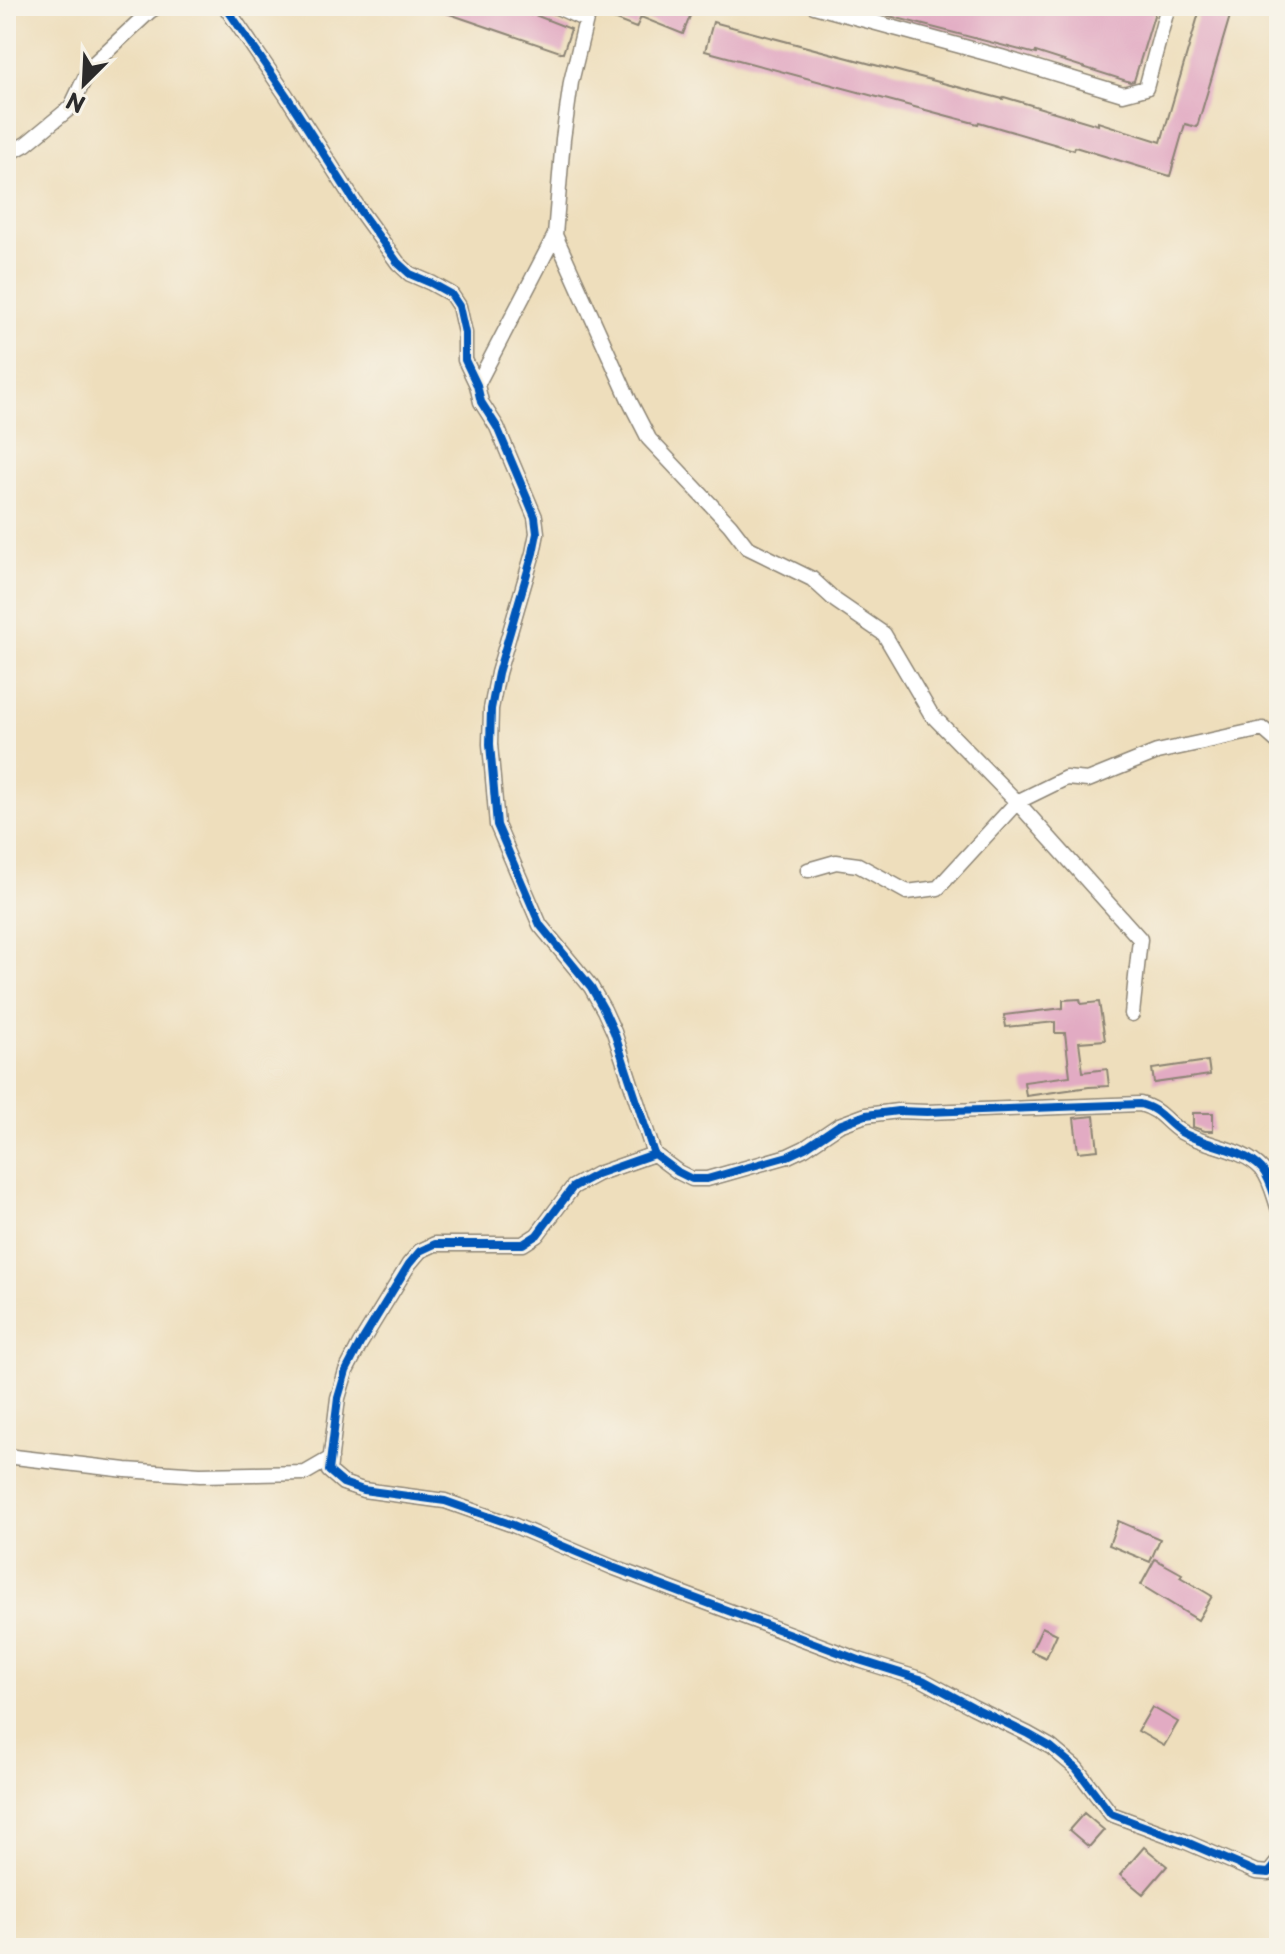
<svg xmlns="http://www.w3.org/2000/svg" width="1285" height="1954" font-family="'Playpen Sans',sans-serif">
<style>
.building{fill:#e2abc3}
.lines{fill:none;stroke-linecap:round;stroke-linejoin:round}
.minor-casing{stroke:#8c8474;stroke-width:17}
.minor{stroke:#fff;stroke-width:14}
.cycleway-casing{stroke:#f7f3e8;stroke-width:13}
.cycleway{stroke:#0057b8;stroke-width:8}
</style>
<rect width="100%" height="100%" fill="#f7f3e8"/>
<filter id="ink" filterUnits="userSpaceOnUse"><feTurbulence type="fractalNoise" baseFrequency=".0125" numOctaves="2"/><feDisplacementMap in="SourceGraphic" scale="16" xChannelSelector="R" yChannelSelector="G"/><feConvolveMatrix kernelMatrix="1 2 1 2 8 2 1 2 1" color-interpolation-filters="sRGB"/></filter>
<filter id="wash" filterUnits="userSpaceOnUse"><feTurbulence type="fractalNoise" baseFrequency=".006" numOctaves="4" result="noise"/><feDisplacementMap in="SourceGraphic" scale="32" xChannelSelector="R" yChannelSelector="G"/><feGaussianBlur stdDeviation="1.8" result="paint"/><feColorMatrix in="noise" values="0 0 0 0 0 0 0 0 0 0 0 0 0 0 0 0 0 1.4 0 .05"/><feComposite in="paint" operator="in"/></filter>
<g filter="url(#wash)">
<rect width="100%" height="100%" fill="#eedebc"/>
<g id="blocks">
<path class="building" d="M432 6H504L530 15V13L571 29 563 53 432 8Z
M616 6H694L683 34 641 17 636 28 613 19 617 7Z
M866 6H1133L1155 12 1134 81 1130 82 1036 52V54L866 10Z
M1201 6H1233L1197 127 1185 124 1170 176 1075 147 1074 150 979 122 978 124 705 51 713 22 1003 99 1004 97 1098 125V122L1161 142Z
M1080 999 1081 1004 1099 1002 1105 1040 1079 1042 1083 1072 1107 1069 1109 1086 1089 1087 1026 1096 1024 1082 1070 1076 1065 1033H1055V1022L1006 1027 1004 1015 1063 1008V1000Z
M1208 1061 1210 1075 1154 1083 1152 1069Z
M1193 1113H1213V1131H1205L1193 1127Z
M1094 1116 1098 1150 1078 1152 1074 1118Z
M1118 1521 1160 1539 1150 1562 1109 1545Z
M1155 1559 1182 1574 1180 1577 1212 1596 1198 1620 1141 1585Z
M1042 1627 1057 1634 1046 1658 1031 1651Z
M1152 1707 1178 1722 1164 1746 1138 1731Z
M1084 1813 1104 1830 1089 1847 1069 1830Z
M1144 1847 1167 1866 1143 1894 1120 1875Z"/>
</g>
</g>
<g filter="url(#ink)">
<use href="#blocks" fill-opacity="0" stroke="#8c8474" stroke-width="2"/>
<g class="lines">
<defs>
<path id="minor" d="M225 6 286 95 361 212 398 263 410 274 431 283 451 294 459 306 465 333V360L477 385 481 402 497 427 535 517 537 533 533 553 498 673 491 709 490 744 497 825 540 925 591 987 604 1010 614 1032 654 1154 678 1172 692 1179H707L788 1156 805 1148 839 1125 866 1115 898 1111 927 1112 1140 1104C1162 1110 1164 1121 1181 1132 1205 1146 1243 1148 1262 1169 1271 1180 1274 1196 1279 1210
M555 6 586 20
M595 6 586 20 571 82 563 139 555 235 631 404 649 439 730 525 747 547 812 579 836 601 884 634 931 714 1017 802 1140 939 1132 1014
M814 6 1001 57 1123 94 1146 88 1168 6
M6 155 26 144 71 107 90 67 150 11 158 6
M477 385 555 235
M808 870 836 862 858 865 907 892 938 888 1017 802 1066 778 1088 780 1157 752 1263 729 1279 743
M654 1154 597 1174 573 1187 537 1235 523 1244H435L420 1251 409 1264 360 1344 346 1371 338 1398 329 1471 343 1483 363 1490 445 1501 513 1525 612 1567 859 1660 923 1680 973 1707 1028 1734 1051 1747 1076 1768 1111 1814 1184 1841 1256 1872 1269 1873 1277 1863H1279
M6 1456 126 1470 200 1475 305 1473 331 1458"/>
</defs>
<use href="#minor" class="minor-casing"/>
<use href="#minor" class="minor"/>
<defs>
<path id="cycleway" d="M225 6 286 95 361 212 398 263 410 274 431 283 451 294 459 306 465 333V360L477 385 481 402 497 427 535 517 537 533 533 553 498 673 491 709 490 744 497 825 540 925 591 987 604 1010 614 1032 654 1154 678 1172 692 1179H707L788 1156 805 1148 839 1125 866 1115 898 1111 927 1112 1140 1104C1162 1110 1164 1121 1181 1132 1205 1146 1243 1148 1262 1169 1271 1180 1274 1196 1279 1210
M654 1154 597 1174 573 1187 537 1235 523 1244H435L420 1251 409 1264 360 1344 346 1371 338 1398 329 1471 343 1483 363 1490 445 1501 513 1525 612 1567 859 1660 923 1680 973 1707 1028 1734 1051 1747 1076 1768 1111 1814 1184 1841 1256 1872 1269 1873 1277 1863H1279"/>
</defs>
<use href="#cycleway" class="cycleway-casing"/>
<use href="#cycleway" class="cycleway"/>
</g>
</g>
<rect width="1285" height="1954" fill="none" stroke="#f7f3e8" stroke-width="32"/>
<g transform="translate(84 84) rotate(204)" stroke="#f7f3e8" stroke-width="6" paint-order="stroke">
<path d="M0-6L14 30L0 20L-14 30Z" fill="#2b2b2b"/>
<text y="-12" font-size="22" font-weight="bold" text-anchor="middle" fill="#2b2b2b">N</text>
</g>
</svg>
